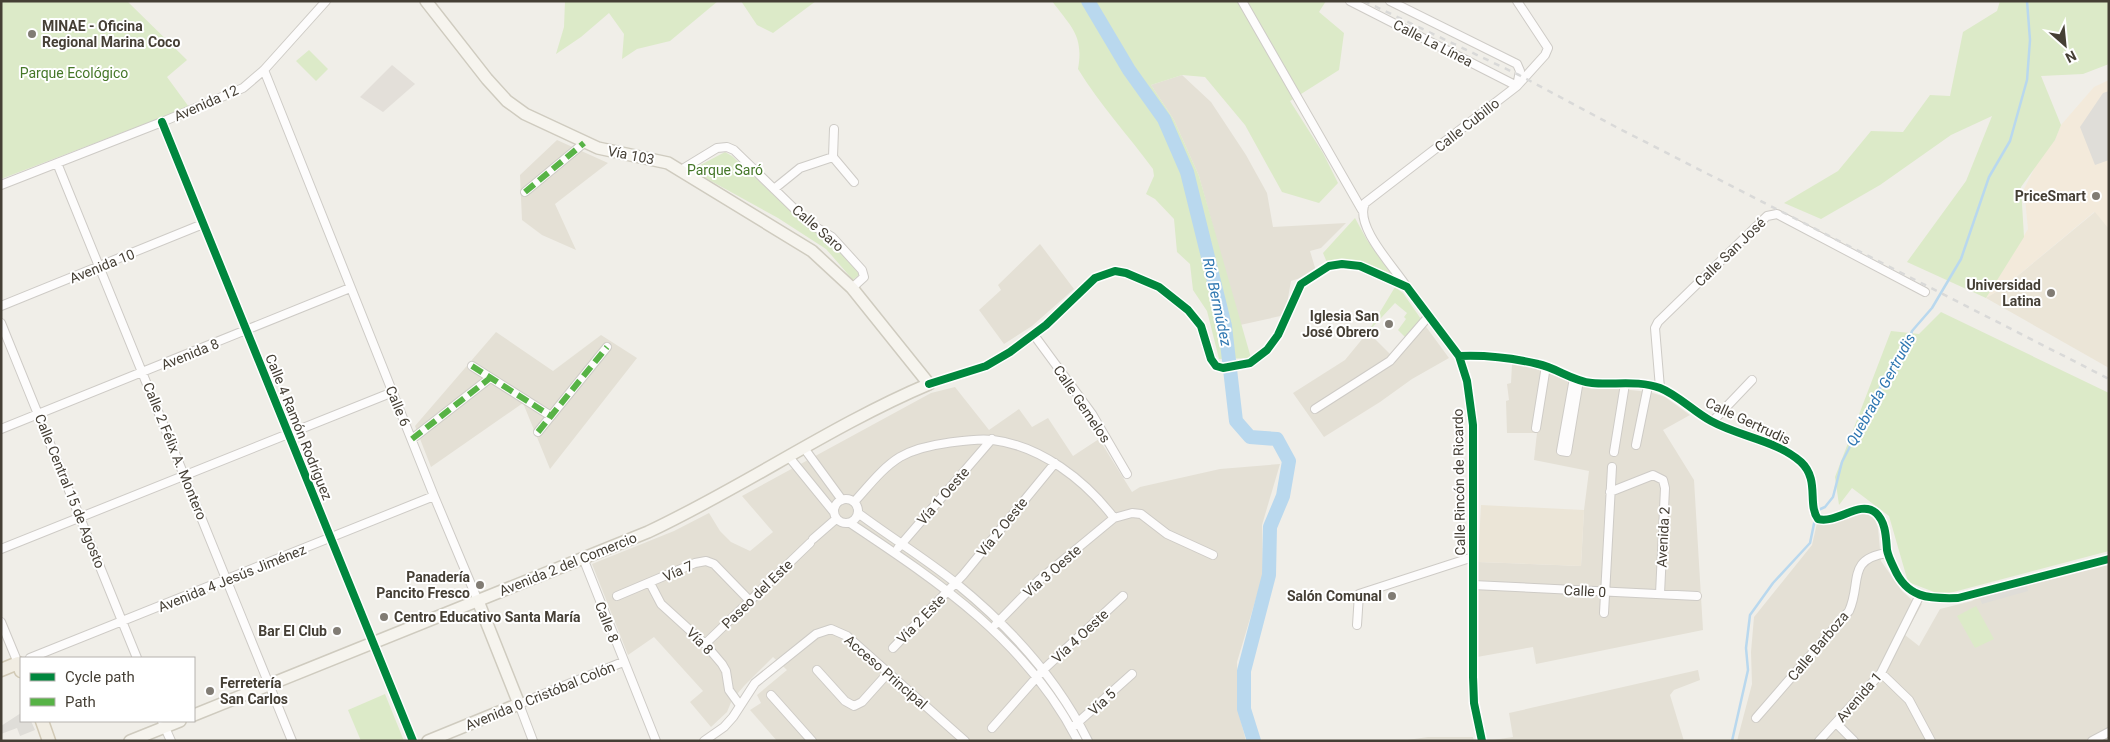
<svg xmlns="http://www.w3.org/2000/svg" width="2110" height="742" font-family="Roboto,sans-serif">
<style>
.residential{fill:#e4e0d5}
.commercial{fill:#f3eadb}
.industrial{fill:#e3dfd9}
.education{fill:#ebe5d7}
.green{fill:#dceac8}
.parking{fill:#dfddd8}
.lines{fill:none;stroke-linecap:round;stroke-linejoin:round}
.stream{stroke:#b9d8ee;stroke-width:2.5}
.river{stroke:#b9d8ee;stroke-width:14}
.minor-casing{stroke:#cecbc6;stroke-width:10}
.secondary-casing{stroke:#cfcbbf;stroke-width:14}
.primary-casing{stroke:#d2cab6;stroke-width:15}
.minor{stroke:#fdfcfc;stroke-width:8}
.secondary{stroke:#f6f4ee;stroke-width:11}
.primary{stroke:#f1ede3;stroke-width:12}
.rail{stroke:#d9d9d8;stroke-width:2.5;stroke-dasharray:6 6;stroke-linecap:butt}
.quiet{stroke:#57b346;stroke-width:6;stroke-dasharray:12 6;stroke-linecap:butt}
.cycleway-casing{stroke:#fff;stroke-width:11}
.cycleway{stroke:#00873e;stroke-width:8}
.poi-dot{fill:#817c74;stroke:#fff;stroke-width:2}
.labels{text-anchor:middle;stroke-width:4;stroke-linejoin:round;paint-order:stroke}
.poi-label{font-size:14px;font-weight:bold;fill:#453f35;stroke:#fff;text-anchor:end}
.street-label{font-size:14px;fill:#453f35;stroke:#fff}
.park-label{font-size:14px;fill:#457728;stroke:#fff}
.water-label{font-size:15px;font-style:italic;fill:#2f77b1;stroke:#fff}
</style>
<rect width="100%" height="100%" fill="#f0eee8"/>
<path class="residential" d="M1182 75 1211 102 1246 155 1267 193 1273 227 1346 223 1321 248 1310 251 1316 271 1310 275 1291 281 1285 315 1240 325 1199 176 1174 120 1151 85Z
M557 140 608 163 555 204 576 250 542 235 522 220 520 175Z
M1040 244 1074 289 1032 326 1004 344 979 310 1001 290 998 285Z
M1424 324 1449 358 1412 379 1380 402 1324 437 1293 393 1345 360 1368 332 1396 360Z
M496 332 553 371 601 335 637 358 550 469 523 403 431 467 415 426Z
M1512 364 1535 366 1590 386 1650 392 1665 397 1690 415 1663 430 1694 480 1703 630 1536 664 1533 647 1477 657 1478 562 1581 566 1584 510 1589 471 1534 460 1537 433H1507L1506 401 1509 400 1507 384 1511 383Z
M955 387 989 430 1019 409 1032 427 1048 418 1073 456 1099 439 1132 492 1140 487 1220 469 1280 464 1262 525 1263 575 1237 662 1238 710 1246 741H777L750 710 761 703 757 695 787 670 773 657 744 686 732 700 727 712 711 727 690 702 703 691 654 637 628 655 592 564 674 531 709 513 720 531 731 542 750 551 773 532 742 496 931 393Z
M1867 508 1874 516 1878 528 1881 561 1902 591 1913 601 1922 604 1905 635 1919 646 1940 609 1972 601 1979 596 2044 576 2109 563V741H1737L1752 684 1751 652 1754 617 1812 545 1818 519Z
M1698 670 1700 680 1674 690 1670 695 1684 741H1486L1513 737 1509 713Z
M1428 737H1473L1474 741H1400Z"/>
<path class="commercial" d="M2109 80V229L2094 212 2003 288 1986 298 2028 229 2024 189 2037 163 2055 140 2061 125 2094 87Z"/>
<path class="industrial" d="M392 65 415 84 383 112 360 97Z"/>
<path class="education" d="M2095 212 2109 229V368L1986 298 2003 288Z
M1481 505 1584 510 1581 566 1478 562Z"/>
<path class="green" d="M1 1H127L187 60 167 77 189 107 1 179Z
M565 1H718L670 41 637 49 622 59 624 34 609 13 581 37 556 54 564 27Z
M741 1H816L773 33 757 25Z
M1052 1H1326L1319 12 1344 33 1339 70 1290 101 1323 153 1338 183 1319 203 1282 192 1245 125 1205 77 1182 75 1151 85 1174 120 1199 176 1251 358 1219 359 1207 311 1193 290 1190 264 1177 252 1174 219 1155 199 1146 194 1154 176 1153 169C1128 135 1100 105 1078 69 1084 35 1071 27 1052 1Z
M2000 1H2109V64L2083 74 2041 76 2061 125 2055 140 2021 187 2024 237 1986 298 1907 262 1966 181 1992 116 1951 135 1880 185 1821 219 1784 203 1838 171 1871 131 1903 132 1930 95 1950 96 1963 32 1997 11Z
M309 50 328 69 316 81 296 61Z
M725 152 732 156 808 227 835 245 860 274 853 280 826 249 778 218 691 170Z
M1355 218 1367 240 1395 279 1364 265H1328L1323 253Z
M1395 287 1403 293 1421 319 1405 337 1398 330 1406 319 1404 317 1407 313 1395 303 1368 332Z
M1941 312 2109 393V551L1942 595 1908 582 1889 516 1852 488 1839 505 1835 477 1891 331 1919 334Z
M1976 606 1994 639 1975 648 1957 616Z
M385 694 404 741H361L348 710Z"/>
<path class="parking" d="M2109 91V160L2095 165 2080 127 2103 93Z
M2026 584 2028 591 1982 604 1979 596Z
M21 713V721H31L35 730 20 736 17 728 1 734V726Z"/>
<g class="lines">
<path class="stream" d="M1816 511 1825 507 1833 497 1842 462 1885 378 1905 351 1912 331 1932 308 1961 259 1989 177 2010 141 2027 80 2030 40 2027 1
M1732 741 1748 670 1746 648 1750 615 1773 583 1810 543 1815 519"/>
<path class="river" d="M1088 1 1129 70 1164 119 1187 172 1225 326 1236 421 1250 437 1277 439 1289 461 1283 496 1270 527 1269 575 1244 671V709L1254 741"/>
<defs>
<path id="minor" d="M1242 1 1362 210
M1350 1 1517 86 1545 55 1548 48 1517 1
M1390 1 1517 64 1520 71 1517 86 1365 203C1354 226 1394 267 1406 286
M264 70 434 496 478 601
M162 122 413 741
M833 157 854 182
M833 157 834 129
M57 163 292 741
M681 170 717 148 727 147 734 150 809 223 832 237 862 270 864 277 852 288
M1 185 162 122 243 88 264 70 326 1
M774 189 800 168 833 157
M525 192 584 143
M1 306 203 224
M1 323 137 658
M1034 335 1092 414 1127 474
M1459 356C1484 355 1513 358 1538 364 1557 368 1572 381 1592 383 1614 385 1639 380 1660 388 1678 395 1694 412 1711 421 1740 437 1776 440 1801 462 1820 480 1807 504 1818 519 1838 524 1860 499 1876 513 1886 522 1886 538 1887 550 1888 556 1891 562 1894 568 1907 598 1928 599 1958 598L2109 559
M472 366 551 416
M1574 378 1561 451 1567 452 1579 380
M929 384 986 366 1010 352 1046 325 1095 278 1115 271 1126 273 1159 287 1188 310 1201 326 1211 359 1216 366 1223 368 1250 363 1267 350 1278 335 1301 284 1329 266 1342 264 1360 266 1407 287 1459 356 1467 381 1473 425V677L1474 703 1482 741
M1660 388 1655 328 1658 322 1767 216 1777 214 1925 292
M1315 409 1390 361 1428 317
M1712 422 1752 380
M1536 428 1546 366
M1 429 350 288
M538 432 607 347
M412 439 490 378
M1636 445 1648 386
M804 448 842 500
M1614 452 1625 384
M789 457 833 511
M1610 492 1653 475 1663 480 1665 488 1660 594
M834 511a12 12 0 1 1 24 0a12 12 0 1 1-24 0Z
M854 502C868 487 882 468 900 457 914 449 932 445 947 443 962 441 978 438 993 440 1041 446 1085 480 1114 518
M858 513C890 537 926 559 957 584 1011 628 1057 678 1088 741
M850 523C940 583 1027 641 1078 741
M813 539 836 519
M898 548 992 439
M1 549 393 392
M583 558 656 741
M650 583 661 604 705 644 722 664 726 671 729 690 739 704
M1473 585 1697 596
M617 596 695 563 706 561 714 564 750 601
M1604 613 1612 467
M1 622 18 663 21 662
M996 624 1039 580 1114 518 1132 513 1141 514 1167 534 1213 555
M1357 625 1359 594 1473 557
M705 644 810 543
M893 648 963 575 1055 463
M30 658 434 496
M817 670 845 701 854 706 862 702 888 673
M1881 673 1909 700 1931 741
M771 695 812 741
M1756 718 1849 611C1862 583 1846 559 1887 553
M162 721 171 741
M1836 723 1854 741
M1075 725 1132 674
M992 728 1044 669 1123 596
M533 741 519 704 623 662
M704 741 724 727 733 717 755 683 816 634 831 629 847 636 965 741
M1819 741 1881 673 1920 595
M2092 741 2109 732"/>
<path id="secondary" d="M194 715 648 532C744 487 832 425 929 384L852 288 812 251 668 163 598 148 525 114 507 101 487 79 426 1
M130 741 180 721
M428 741 519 704 478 601"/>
<path id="primary" d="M1 670 18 663 21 671
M42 721 49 741"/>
</defs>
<use href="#minor" class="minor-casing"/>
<use href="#secondary" class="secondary-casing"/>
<use href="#primary" class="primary-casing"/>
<use href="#minor" class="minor"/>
<use href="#secondary" class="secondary"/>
<use href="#primary" class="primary"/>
<path class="rail" d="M1364 1 1519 75 1616 127 2109 379"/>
<path class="quiet" d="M525 192 584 143
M472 366 551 416
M538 432 607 347
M412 439 490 378"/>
<defs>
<path id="cycleway" d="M162 122 413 741
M1459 356C1484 355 1513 358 1538 364 1557 368 1572 381 1592 383 1614 385 1639 380 1660 388 1678 395 1694 412 1711 421 1740 437 1776 440 1801 462 1820 480 1807 504 1818 519 1838 524 1860 499 1876 513 1886 522 1886 538 1887 550 1888 556 1891 562 1894 568 1907 598 1928 599 1958 598L2109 559
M929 384 986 366 1010 352 1046 325 1095 278 1115 271 1126 273 1159 287 1188 310 1201 326 1211 359 1216 366 1223 368 1250 363 1267 350 1278 335 1301 284 1329 266 1342 264 1360 266 1407 287 1459 356 1467 381 1473 425V677L1474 703 1482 741"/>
</defs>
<use href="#cycleway" class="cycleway-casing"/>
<use href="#cycleway" class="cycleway"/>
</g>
<g class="poi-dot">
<circle cx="32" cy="34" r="5"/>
<circle cx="2096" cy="196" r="5"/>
<circle cx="2051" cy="293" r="5"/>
<circle cx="1389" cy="324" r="5"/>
<circle cx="480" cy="585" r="5"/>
<circle cx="1392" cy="596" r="5"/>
<circle cx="384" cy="617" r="5"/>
<circle cx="337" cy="631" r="5"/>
<circle cx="210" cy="691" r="5"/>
</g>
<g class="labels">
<g class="poi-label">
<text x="42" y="31" text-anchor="start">MINAE - Oficina<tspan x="42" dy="16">Regional Marina Coco</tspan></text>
<text x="2086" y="201">PriceSmart</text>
<text x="2041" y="290">Universidad<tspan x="2041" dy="16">Latina</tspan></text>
<text x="1379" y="321">Iglesia San<tspan x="1379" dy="16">José Obrero</tspan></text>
<text x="470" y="582">Panadería<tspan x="470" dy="16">Pancito Fresco</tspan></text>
<text x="1382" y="601">Salón Comunal</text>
<text x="394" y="622" text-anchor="start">Centro Educativo Santa María</text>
<text x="327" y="636">Bar El Club</text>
<text x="220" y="688" text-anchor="start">Ferretería<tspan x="220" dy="16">San Carlos</tspan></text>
</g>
<g class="street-label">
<text transform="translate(1433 43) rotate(27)" y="5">Calle La Línea</text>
<text transform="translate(206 103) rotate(-24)" y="5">Avenida 12</text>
<text transform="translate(1467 125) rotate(-38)" y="5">Calle Cubillo</text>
<text transform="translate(631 155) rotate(11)" y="5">Vía 103</text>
<text transform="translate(818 228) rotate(41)" y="5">Calle Saro</text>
<text transform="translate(1730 252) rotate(-44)" y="5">Calle San José</text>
<text transform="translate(102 266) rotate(-22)" y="5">Avenida 10</text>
<text transform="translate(190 354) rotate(-22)" y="5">Avenida 8</text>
<text transform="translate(1082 404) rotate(56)" y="5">Calle Gemelos</text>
<text transform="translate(398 406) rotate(67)" y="5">Calle 6</text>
<text transform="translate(1748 421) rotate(25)" y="5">Calle Gertrudis</text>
<text transform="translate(299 427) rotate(68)" y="5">Calle 4 Ramón Rodríguez</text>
<text transform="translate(175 451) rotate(68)" y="5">Calle 2 Félix A. Montero</text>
<text transform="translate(1459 482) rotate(-91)" y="5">Calle Rincón de Ricardo</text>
<text transform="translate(70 491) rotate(68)" y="5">Calle Central 15 de Agosto</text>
<text transform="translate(943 496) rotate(-49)" y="5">Vía 1 Oeste</text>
<text transform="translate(1002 527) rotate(-51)" y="5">Vía 2 Oeste</text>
<text transform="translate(1663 537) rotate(-87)" y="5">Avenida 2</text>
<text transform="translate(568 564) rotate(-22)" y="5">Avenida 2 del Comercio</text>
<text transform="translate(678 571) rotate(-24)" y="5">Vía 7</text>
<text transform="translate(1052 571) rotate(-41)" y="5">Vía 3 Oeste</text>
<text transform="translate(232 578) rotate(-22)" y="5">Avenida 4 Jesús Jiménez</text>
<text transform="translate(1585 591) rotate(3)" y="5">Calle 0</text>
<text transform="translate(757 594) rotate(-44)" y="5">Paseo del Este</text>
<text transform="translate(921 619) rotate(-46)" y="5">Vía 2 Este</text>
<text transform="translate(607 622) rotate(69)" y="5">Calle 8</text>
<text transform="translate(1080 636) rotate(-43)" y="5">Vía 4 Oeste</text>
<text transform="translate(700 641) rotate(45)" y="5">Vía 8</text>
<text transform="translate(1818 646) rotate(-50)" y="5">Calle Barboza</text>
<text transform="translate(886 672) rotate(41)" y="5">Acceso Principal</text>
<text transform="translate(540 696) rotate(-22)" y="5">Avenida 0 Cristóbal Colón</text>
<text transform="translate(1859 697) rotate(-49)" y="5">Avenida 1</text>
<text transform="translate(1102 702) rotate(-43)" y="5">Vía 5</text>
</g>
<g class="park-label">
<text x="74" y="78">Parque Ecológico</text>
<text x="725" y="175">Parque Saró</text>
</g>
<g class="water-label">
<text transform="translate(1217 302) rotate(78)" y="5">Río Bermúdez</text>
<text transform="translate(1881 390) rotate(-61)" y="5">Quebrada Gertrudis</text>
</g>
</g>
<rect width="2110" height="742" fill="none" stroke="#453f35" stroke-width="5"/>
<rect x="20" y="657" width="175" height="65" fill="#ffffff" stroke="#b5b2ae"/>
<rect x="30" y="673" width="25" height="8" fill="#00873e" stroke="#b5b2ae"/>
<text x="65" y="682" font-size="15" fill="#453f35">Cycle path</text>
<rect x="30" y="698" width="25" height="8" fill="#57b346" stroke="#b5b2ae"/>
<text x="65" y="707" font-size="15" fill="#453f35">Path</text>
<g transform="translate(2065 45) rotate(153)" stroke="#ffffff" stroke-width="4" paint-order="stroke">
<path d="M0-4L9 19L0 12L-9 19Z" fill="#453f35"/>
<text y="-8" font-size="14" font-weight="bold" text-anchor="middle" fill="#453f35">N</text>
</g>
</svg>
